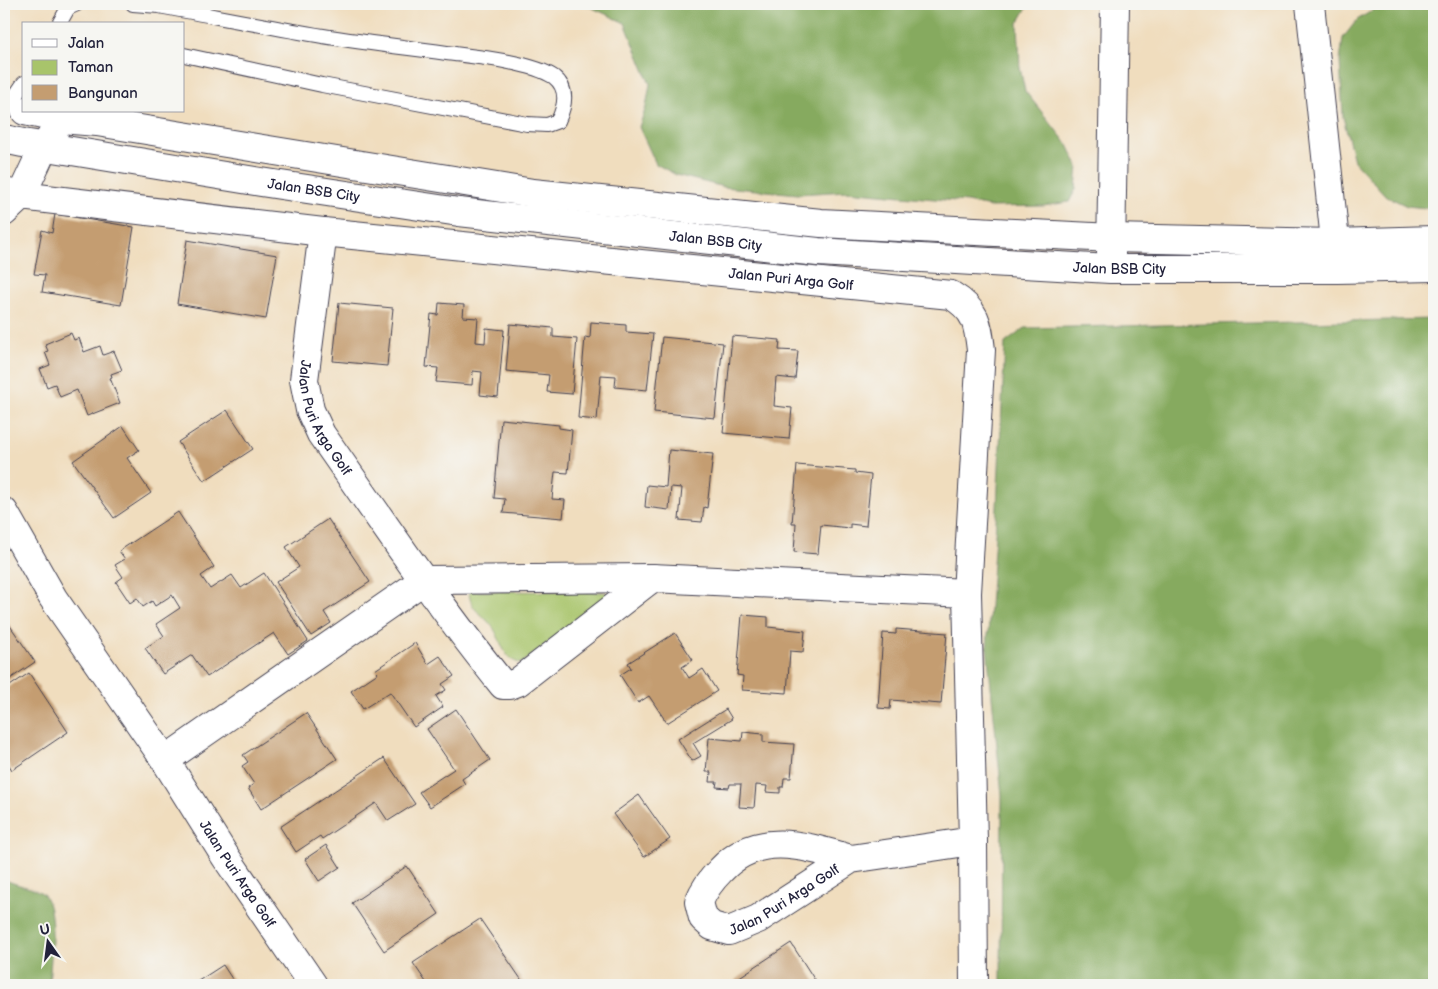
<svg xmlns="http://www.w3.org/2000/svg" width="1438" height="989" font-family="'Balsamiq Sans',sans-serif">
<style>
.green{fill:#a8c46b;stroke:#657353}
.forest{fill:#86aa5f;stroke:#54664d}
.building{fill:#c49d71}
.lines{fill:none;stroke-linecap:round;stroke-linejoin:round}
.service-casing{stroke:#413e4f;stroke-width:16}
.minor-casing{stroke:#413e4f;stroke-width:30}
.service{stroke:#fff;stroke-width:14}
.minor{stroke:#fff;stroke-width:28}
.labels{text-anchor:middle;stroke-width:4;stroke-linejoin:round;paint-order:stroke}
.street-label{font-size:14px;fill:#22223b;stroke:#f6f6f2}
</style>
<rect width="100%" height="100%" fill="#f6f6f2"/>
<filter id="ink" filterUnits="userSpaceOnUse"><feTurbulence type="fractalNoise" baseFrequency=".02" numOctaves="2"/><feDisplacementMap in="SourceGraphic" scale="10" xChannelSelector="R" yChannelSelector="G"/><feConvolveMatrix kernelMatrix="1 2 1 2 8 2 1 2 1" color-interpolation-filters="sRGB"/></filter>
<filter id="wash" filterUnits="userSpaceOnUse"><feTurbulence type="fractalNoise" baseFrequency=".0096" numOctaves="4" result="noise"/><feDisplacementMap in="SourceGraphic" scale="20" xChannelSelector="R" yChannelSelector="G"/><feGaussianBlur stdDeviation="1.12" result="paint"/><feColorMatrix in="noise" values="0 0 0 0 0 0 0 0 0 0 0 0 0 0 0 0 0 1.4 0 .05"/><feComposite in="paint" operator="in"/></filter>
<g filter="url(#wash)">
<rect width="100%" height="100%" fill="#f0ddbe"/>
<path class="green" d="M469 591 602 592 611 594 522 663C516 663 512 660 508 656 502 649 499 637 494 629 484 613 470 613 469 591Z"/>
<path class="forest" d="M584 4H1029L1018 23 1020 68 1025 91 1068 145 1078 166 1076 189 1069 202 1043 206 990 207 967 202 847 191 798 194 724 187 676 175 656 164 639 127 646 107 650 84 625 23Z
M1383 4H1434V209L1407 206 1386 196 1354 161 1343 117 1340 61 1343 38 1357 20Z
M1434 319V985H1001L1002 795 987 648 997 507 1005 343 1025 328Z
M4 879C13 885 37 888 43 894 58 910 50 964 49 985H4Z"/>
<g id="blocks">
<path class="building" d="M55 214 134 227 121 305 42 292 45 275 34 274 42 230 52 233Z
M187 240 277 255 266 319 177 304Z
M339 303 393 308 387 366 333 361Z
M439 303 464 305 463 317 478 318 476 342 485 343 486 328 504 330 498 397 480 395 482 372 473 371 472 385 436 382 438 368 426 367 431 314 438 315Z
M591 322 626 325V332L653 334 647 390 615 387 616 376 601 375 597 420 578 418 585 337 590 338Z
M510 324 553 328V337L577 339 572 394 547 392 549 375 506 371Z
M71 333 74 340 79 338 84 352 100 346 103 355 114 351 122 370 111 374 112 377 110 378 120 403 87 416 77 390 60 397 55 384 47 387 40 369 50 365 45 352 48 351 45 344Z
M732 336 780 340 779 350 798 351 795 379 776 377 774 406 792 408 789 439 723 433Z
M662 337 723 343 715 418 654 412Z
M227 410 253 449 204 481 178 442Z
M501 419 559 425V428L572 430 568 473 555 472 552 499 565 500 563 518 503 513 505 499 494 498Z
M123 426 139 450 127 458 151 493 114 518 73 461Z
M669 450 713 454 707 508 704 507 702 522 679 520 682 488 671 487 669 510 645 507 647 485 666 487Z
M797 465 855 470V473L871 475 866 526 850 524V528L821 525 818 554 794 552 796 523H792Z
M178 512 214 567 201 576 210 589 232 575 241 588 264 573 308 641 288 654 274 633 207 677 192 655 163 674 145 648 164 636 156 624 180 608 172 595 155 606 152 601 143 607 137 598 130 603 116 582 123 577 115 565 125 559 119 551Z
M328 519 370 582 324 612 331 623 311 636 276 582 299 567 286 547Z
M742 615 768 617V627L805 631 803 652 790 651 787 693 742 690 743 676 737 675Z
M4 617 35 662 4 683Z
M896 629 947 633 941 704 891 700 890 709 878 708 883 633 896 634Z
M675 633 693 660 682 667 689 678 703 669 717 691 667 723 649 696 638 703 620 675 631 668 628 663Z
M415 643 428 664 440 656 454 676 442 684 446 690 436 696 443 707 414 727 390 692 363 709 351 691 378 673 375 670Z
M29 673 68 732 12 770 4 757V690Z
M456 709 490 760 462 779 465 784 430 807 419 792 454 769 427 729Z
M726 709 732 719 693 743 701 756 692 761 678 739Z
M306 713 337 759 261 809 248 788 254 784 242 766 248 762 243 755Z
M743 732 763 734V742L794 744 791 778H784L783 787H780V793L766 792 767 786 756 785 754 808 739 807 741 784H730L729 788 716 787 717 782H710L711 772H706L709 738 742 741Z
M384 758 415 804 388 821 376 803 322 839 320 836 296 852 280 827Z
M639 795 670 839 644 857 613 814Z
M326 845 340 867 319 881 305 859Z
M407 866 439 914 384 951 352 903Z
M480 919 525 985H428L413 963Z
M791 943 818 985H738L735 980Z
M223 965 236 985H192Z"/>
</g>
</g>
<g filter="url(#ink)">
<use href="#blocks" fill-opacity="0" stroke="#413e4f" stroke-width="1"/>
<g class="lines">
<defs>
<path id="service" d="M133 4 159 6C214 16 268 27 323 36 367 43 411 48 455 54 480 57 534 63 554 77 569 89 565 106 558 121L547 125 527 124 322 85 184 55
M59 24 68 8 77 4
M7 108 24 83"/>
<g id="minor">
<path d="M1310 4 1337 260"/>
<path d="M25 111 61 119 97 122 533 193 821 223 1112 238 1335 243 1434 240"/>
<path id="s1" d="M4 139 23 143 261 182 459 212 818 252 1110 269H1338L1434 267"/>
<path id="s2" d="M4 192 21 196 323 232 951 295C976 310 978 323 981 350L967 593 973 841 974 985"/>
<path d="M4 212 21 196 42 151 54 132"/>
<path id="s3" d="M323 232 304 380 310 410 321 434C380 518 438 605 503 685H510L518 682 652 578"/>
<path d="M1111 255 1115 4"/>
<path id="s4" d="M4 512 53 598 165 760 225 856 313 985"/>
<path d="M165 760 424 580 652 578 967 593"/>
<path id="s5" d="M851 859C805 846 758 830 721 870 711 880 704 889 699 902L703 918 712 926 729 931 758 919 851 859 973 841"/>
</g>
</defs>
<use href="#service" class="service-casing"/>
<use href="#minor" class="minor-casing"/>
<use href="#service" class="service"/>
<use href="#minor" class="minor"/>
</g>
</g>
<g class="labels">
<g class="street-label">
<text dy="5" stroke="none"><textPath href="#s1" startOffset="314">Jalan BSB City</textPath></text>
<text dy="5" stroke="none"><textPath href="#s1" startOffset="719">Jalan BSB City</textPath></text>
<text dy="5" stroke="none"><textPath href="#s1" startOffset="1124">Jalan BSB City</textPath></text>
<text dy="5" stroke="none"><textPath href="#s2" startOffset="792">Jalan Puri Arga Golf</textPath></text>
<text dy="5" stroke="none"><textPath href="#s3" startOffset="192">Jalan Puri Arga Golf</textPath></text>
<text dy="5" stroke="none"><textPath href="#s4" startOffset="431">Jalan Puri Arga Golf</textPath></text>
<text dy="5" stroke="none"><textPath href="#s5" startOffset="288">Jalan Puri Arga Golf</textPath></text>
</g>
</g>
<rect width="1438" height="989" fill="none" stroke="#f6f6f2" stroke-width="20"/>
<rect x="22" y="22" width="162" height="90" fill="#f6f6f2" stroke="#a1a1a9"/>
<rect x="32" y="39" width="25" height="8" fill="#ffffff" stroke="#a1a1a9"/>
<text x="68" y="48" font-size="15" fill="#22223b">Jalan</text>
<rect x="32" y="60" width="25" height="15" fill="#a8c46b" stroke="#a1a1a9"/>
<text x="68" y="72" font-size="15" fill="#22223b">Taman</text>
<rect x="32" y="85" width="25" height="15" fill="#c49d71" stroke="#a1a1a9"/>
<text x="68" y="98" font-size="15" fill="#22223b">Bangunan</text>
<g transform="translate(48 942) rotate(346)" stroke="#f6f6f2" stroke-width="4" paint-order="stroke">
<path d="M0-4L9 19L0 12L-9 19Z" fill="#22223b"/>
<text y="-8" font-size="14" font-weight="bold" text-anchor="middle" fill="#22223b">U</text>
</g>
</svg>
